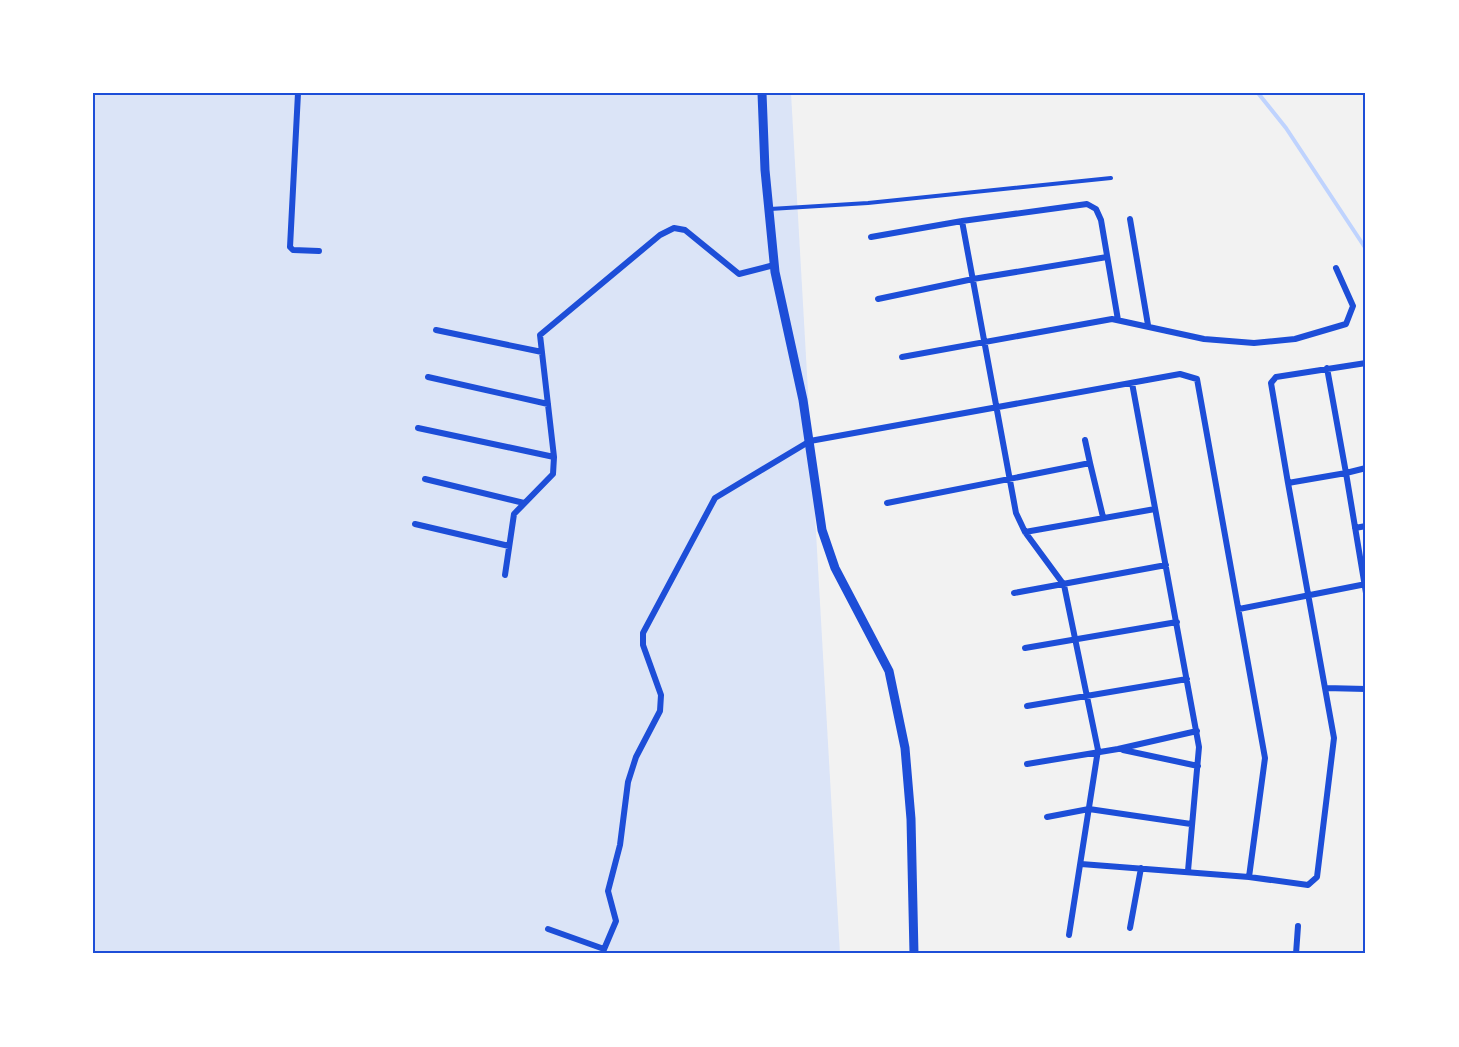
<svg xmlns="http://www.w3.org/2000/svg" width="1459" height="1047" font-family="'Varela Round',sans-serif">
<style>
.green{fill:#dbe4f7}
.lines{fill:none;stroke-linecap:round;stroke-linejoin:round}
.stream{stroke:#bfd3fe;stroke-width:4}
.service{stroke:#1d4ed8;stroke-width:4}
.minor{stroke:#1d4ed8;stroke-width:6}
.tertiary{stroke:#1d4ed8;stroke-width:9}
.neatline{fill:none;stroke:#1d4ed8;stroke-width:2}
</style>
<rect width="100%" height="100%" fill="#f2f2f2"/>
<path class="green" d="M93 93H791L840 954H93Z"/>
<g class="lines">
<path class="stream" d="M1258 93 1286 128 1366 249"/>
<path class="service" d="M770 209 868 203 1111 178"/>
<path class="minor" d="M298 93 290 247 293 250 319 251
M1130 219 1148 325
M962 221 1016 513 1025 532 1064 585 1098 750 1069 935
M871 237 962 221 1087 204 1096 209 1101 220 1118 320
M878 299 973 279 1107 257
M436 330 542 352
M902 357 1112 319 1204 339 1254 343 1295 339 1346 324 1353 306 1336 268
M1327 368 1346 473 1366 468
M428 377 548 404
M1132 383 1199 747 1188 871
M418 428 554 457
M1085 440 1090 463
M425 479 524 503
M1288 483 1271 383 1276 377 1366 363
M887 503 1090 463 1103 517
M415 524 509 546
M1355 528 1366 526
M1025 532 1155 509
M505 575 514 514 553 474 554 457 540 335 660 235 674 228 685 230 739 274 774 265
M1014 593 1166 565
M1239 609 1366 584
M1025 648 1177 622
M1325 688 1366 689
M1027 706 1187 679
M1123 750 1198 766
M1027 764 1118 749 1197 731
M1047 817 1089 809 1191 824
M1249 877 1308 885 1317 877 1334 738 1288 483 1346 473 1366 593
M1130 928 1141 868
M548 929 604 949
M602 954 616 921 608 891 620 845 628 782 636 757 660 711 661 695 643 645V633L715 498 810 441 1180 374 1197 379 1265 758 1249 877 1081 864
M1296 954 1298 926"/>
<path class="tertiary" d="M762 93 765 170 775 272 803 400 822 530 835 568 889 671 905 748 911 819 914 954"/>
</g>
<rect width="1459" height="1047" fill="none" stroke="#ffffff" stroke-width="189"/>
<rect x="94" y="94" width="1270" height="858" class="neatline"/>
</svg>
